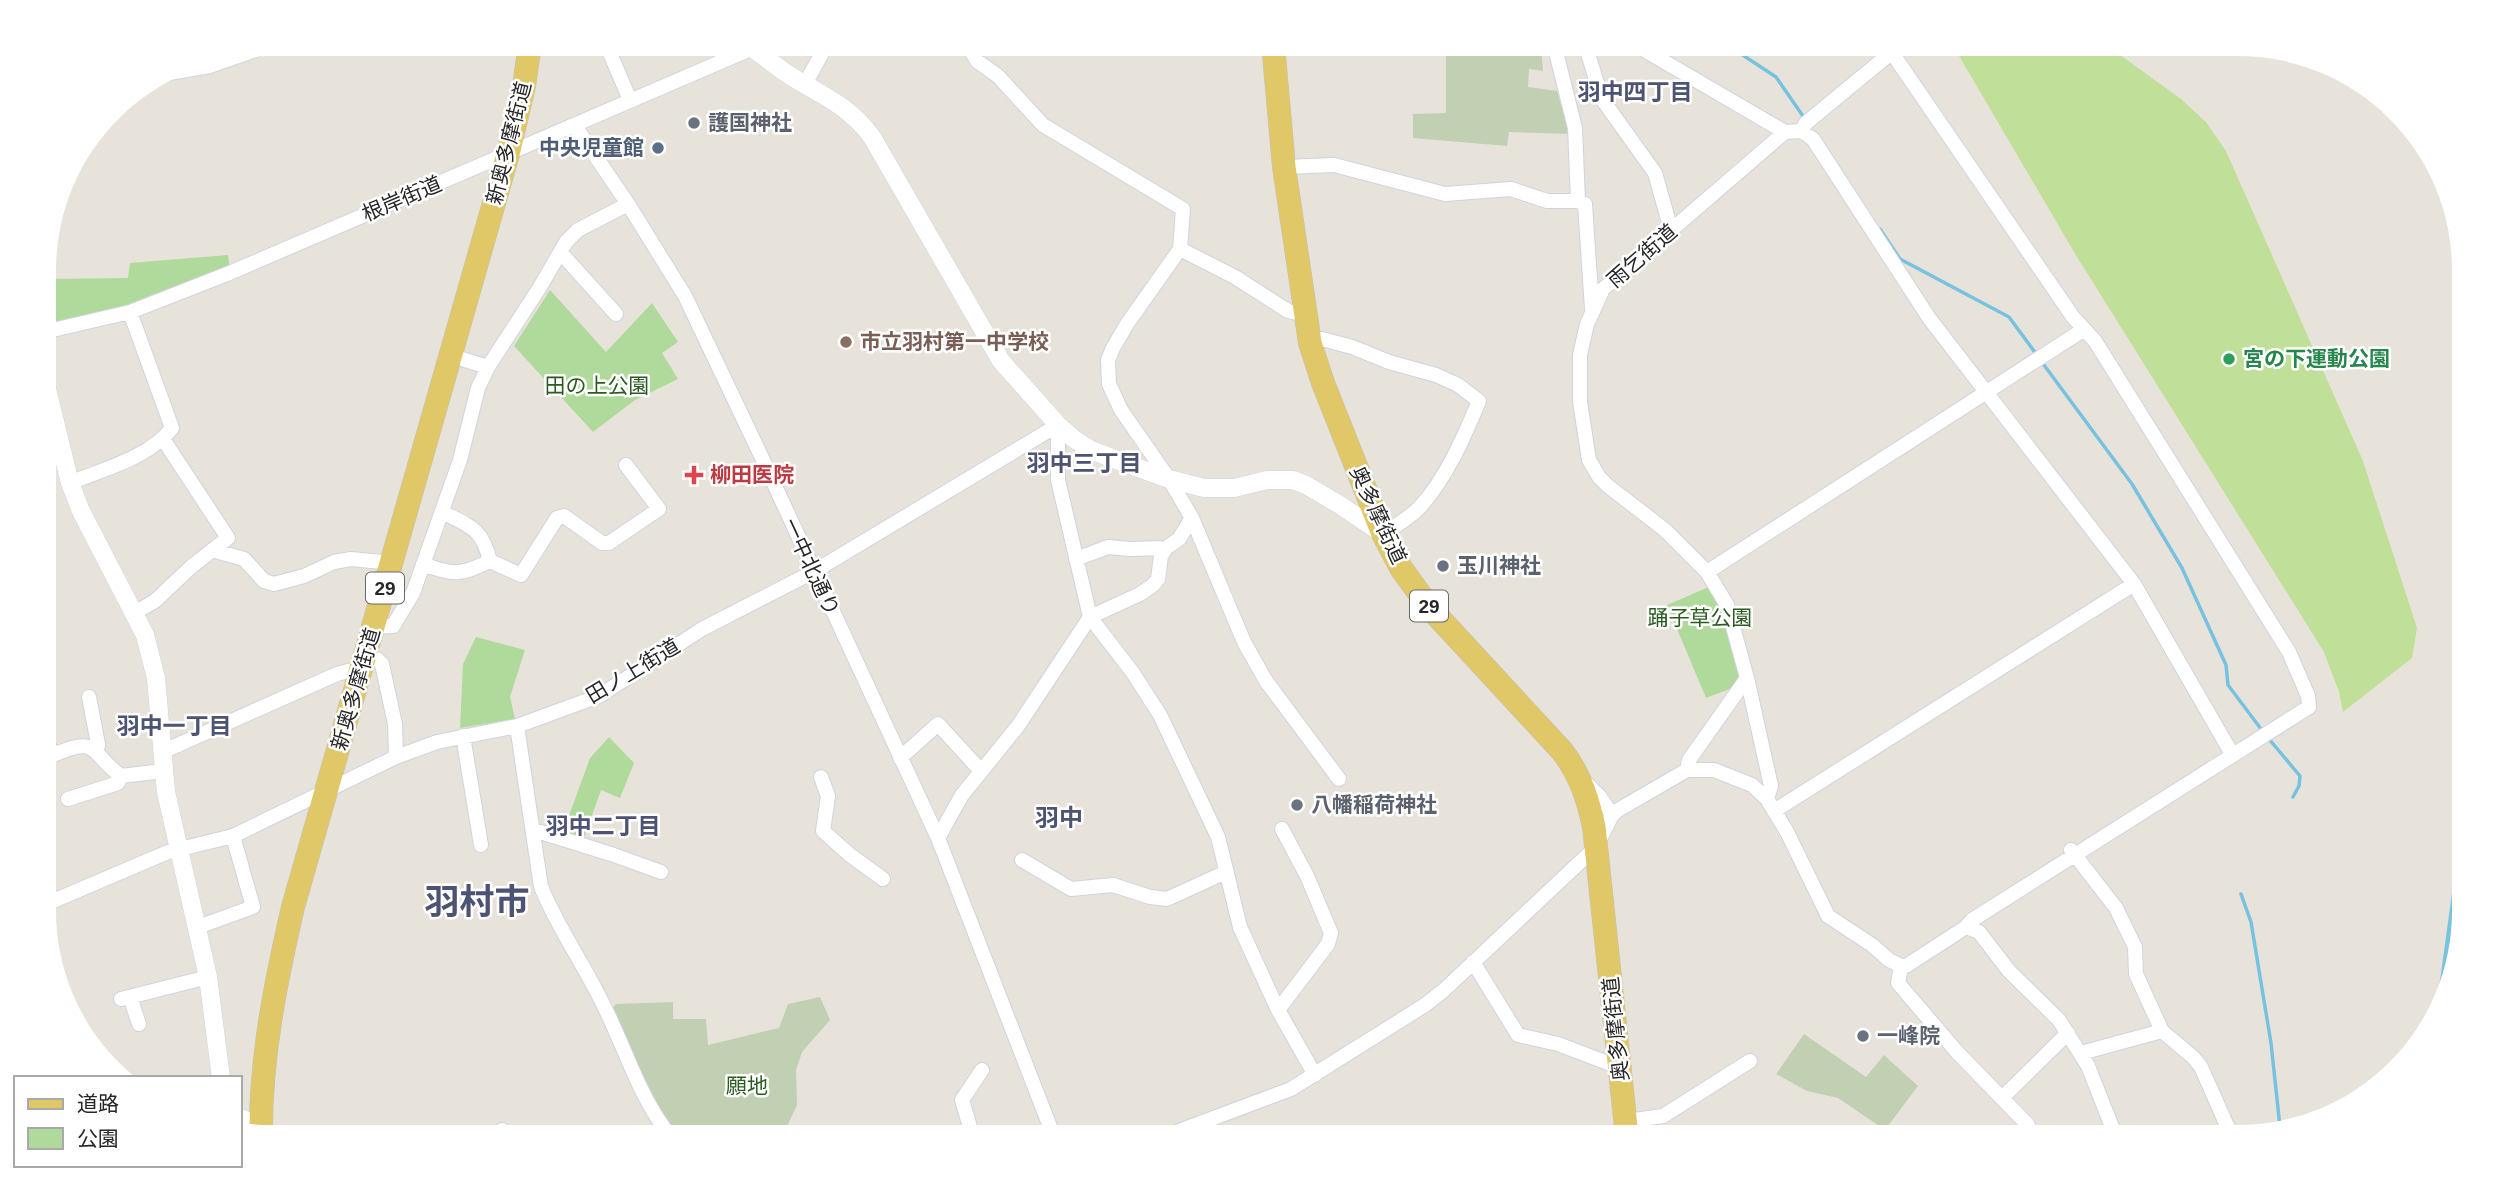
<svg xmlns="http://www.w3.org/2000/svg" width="2508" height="1181" font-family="Arial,'Noto Sans JP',sans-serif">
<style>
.green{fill:#b0da9c}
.cemetery{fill:#c1d0b3}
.pitch{fill:#c0e099}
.water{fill:#77c2e0}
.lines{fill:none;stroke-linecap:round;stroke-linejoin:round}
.stream{stroke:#77c2e0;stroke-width:3.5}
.minor-casing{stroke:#d0d2df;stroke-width:16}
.tertiary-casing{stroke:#d0d2df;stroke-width:19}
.primary-casing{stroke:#c3c3c3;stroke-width:24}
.minor{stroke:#fff;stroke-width:14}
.tertiary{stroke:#fff;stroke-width:18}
.primary{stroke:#e0c767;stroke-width:23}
.worship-dot{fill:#6b7280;stroke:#fff;stroke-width:2.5}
.service-dot{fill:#5c6f8a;stroke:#fff;stroke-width:2.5}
.education-dot{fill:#8d6e63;stroke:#fff;stroke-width:2.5}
.leisure-dot{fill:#2e9e5b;stroke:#fff;stroke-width:2.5}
.health-dot{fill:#e0444e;stroke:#fff;stroke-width:2.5}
.labels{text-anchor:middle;stroke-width:5;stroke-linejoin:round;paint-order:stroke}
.shield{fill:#fff;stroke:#686868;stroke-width:2}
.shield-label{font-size:19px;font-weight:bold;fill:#272727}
.worship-label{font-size:21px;font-weight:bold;fill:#5b616d;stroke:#fff;text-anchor:start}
.street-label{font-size:21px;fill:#272727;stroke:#fff}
.service-label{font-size:21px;font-weight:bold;fill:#4e5e75;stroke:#fff;text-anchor:end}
.education-label{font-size:21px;font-weight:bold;fill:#785e54;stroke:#fff;text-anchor:start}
.leisure-label{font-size:21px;font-weight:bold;fill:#27864d;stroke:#fff;text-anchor:start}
.park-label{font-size:21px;fill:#2b5b21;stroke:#fff}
.health-label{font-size:21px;font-weight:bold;fill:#be3a42;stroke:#fff;text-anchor:start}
.neighbourhood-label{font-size:23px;font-weight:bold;fill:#4d5373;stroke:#fff}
.quarter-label{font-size:24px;font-weight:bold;fill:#4d5373;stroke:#fff}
.town-label{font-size:35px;font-weight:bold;fill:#4d5373;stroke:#fff}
</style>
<rect width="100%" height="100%" fill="#e8e3da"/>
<path class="green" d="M228 255 230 270 129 307 51 329 44 321V279L128 278 130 263Z
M550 290 606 352 652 303 678 342 662 353 678 379 635 400 593 432 514 346Z
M1711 586 1724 610 1742 677 1735 687 1706 698 1667 605Z
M476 637 525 650 510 697 515 719 460 728 463 664Z
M609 737 634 763 620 798 601 790 584 838 563 832 590 758Z"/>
<path class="cemetery" d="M1446 44H1541L1543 71 1529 69 1528 87 1557 91 1570 134 1509 132 1507 146 1413 138V114L1446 113Z
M820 997 830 1020 802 1052 796 1070 797 1105 782 1137H674L658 1118 612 1009 616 1004 673 1002V1019H706L708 1045 779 1028 788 1004Z
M1804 1034 1866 1077 1884 1055 1918 1086 1885 1130 1838 1098 1807 1091 1776 1074Z"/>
<path class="pitch" d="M1952 44H2105L2181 99 2206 122 2226 151 2363 461 2417 628 2412 658 2343 712 2339 692 2324 652 2077 257Z"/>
<path class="water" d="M2464 871V912L2447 998 2435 1017 2452 893Z"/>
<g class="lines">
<path class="stream" d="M1726 44 1776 77 1805 119
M1880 229 1900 259 2009 317 2037 355
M2041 361 2132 484 2182 568 2226 665 2228 685 2264 733
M2269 739 2300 776 2299 786 2293 797
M2241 894 2251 922 2271 1043 2280 1127"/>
<defs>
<path id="minor" d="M606 44 630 100
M967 44 977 61 998 76 1043 125 1183 209 1180 249 1127 324 1113 348 1108 360 1109 384 1121 410 1169 479 1192 518 1244 642 1266 681 1339 779
M1554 44 1575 128 1578 201
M1570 44 1587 49 1606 44
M1585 44 1602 99 1655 173 1671 230
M1634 44 1785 132 1801 131 1806 123 1892 52
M163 74 210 66 267 46 283 44
M805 84 821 55 822 44
M575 126 628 204 685 296 763 460 938 838 1054 1137
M1801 131 1813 139 1929 318 2134 584 2232 754
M1284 167 1334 165 1445 194 1511 189 1547 201H1578
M1578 201 1585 204 1592 309
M1180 249 1235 277 1288 311 1305 315
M561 253 616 314
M44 332 130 312 227 274 753 48
M1310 343 1322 339 1352 347 1389 362 1436 375 1458 385 1479 401C1464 437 1446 479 1419 508 1409 518 1396 526 1383 534
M452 356 488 367
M1058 425V480L1090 617 1133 673 1160 715 1218 837 1240 927 1278 1010 1315 1075
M70 483C103 469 149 458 172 428L130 312
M442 512C470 526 482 528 490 561
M212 550 244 559 264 581 274 584 304 576 334 562 351 559 392 563
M1076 559 1108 547 1130 549 1166 548 1179 539 1192 518
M423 564C454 576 460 575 490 561L521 575 557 518 564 516 602 543H609L659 509 626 465
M1707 572 2083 330
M134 613 155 601 192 566 228 538 163 439
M374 627 393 626 413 593 460 460 478 388 488 367 540 287 566 242 578 230 628 204
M366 655 377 659 382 664 395 724 396 757
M89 697 98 744 97 752
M517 726 541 887C558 928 583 963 602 1002 625 1047 639 1098 671 1137
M463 736 481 845
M45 737 53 755C99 735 89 752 121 776
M162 752 337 674 363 667
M900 758 938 724 981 771
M1687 770 1689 760 1747 678
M821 777 828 796 823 831 850 855 883 879
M1584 781 1600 797 1612 815
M68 799 118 783 121 776 163 771
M1767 799 1771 786 1747 678 1727 605 1707 572 1665 530 1608 486 1599 477 1589 460 1580 402V355L1587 324 1603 289 1785 132
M1774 811 2134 584
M534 830 611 854 661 872
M938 838 962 795 1018 726 1090 617 1140 594 1153 585 1158 579 1161 556 1166 548
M2071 850 2116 908 2135 947 2136 974 2162 1031 2194 1058 2201 1067 2232 1137
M1022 860 1071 889 1113 885 1150 897 1167 899 1226 872
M46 904 168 852 233 836 396 757 437 742 517 726 599 696 702 629 813 572 1058 425
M198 927 253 907 233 836
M1966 927 1979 932 2009 971 2059 1020 2088 1066 2116 1137
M1473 962 1518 1035 1558 1044 1621 1068
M1901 966 1898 983 1957 1052 2028 1125
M130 997 139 1024
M121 999 208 977
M1278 1010 1328 944 1331 933 1307 876 1282 829
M2081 1053 2162 1031
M2002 1098 2068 1033
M1627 1121 1663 1116 1750 1061
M499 1137 502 1130
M973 1137 962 1100 982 1070
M1163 1137 1291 1089 1425 1005 1444 990 1596 847 1612 815 1618 810 1687 770H1714L1752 785 1767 799 1787 832 1828 916 1872 945 1889 960 1901 966H1906L1966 927 1972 920 2309 707 2308 696 2289 652 2095 341 2073 317 1886 44"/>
<path id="tertiary" d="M747 44C759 53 771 62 783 71 817 94 846 102 872 137L1001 361 1058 425 1074 439 1091 450 1119 461 1169 479 1204 488H1234L1267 480H1293L1306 485 1340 505 1383 534
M45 381 70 483 81 511 145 635 156 678 166 792 208 977 221 1078
M240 1118 261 1126"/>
<path id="primary" d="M1273 44 1284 167 1310 343 1323 383 1383 534 1401 568 1429 607 1562 751C1580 774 1588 799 1594 827L1627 1137
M261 1136C260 1059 276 981 293 907L508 154 524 86 530 44"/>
</defs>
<use href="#minor" class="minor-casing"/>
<use href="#tertiary" class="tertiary-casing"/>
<use href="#primary" class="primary-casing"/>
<use href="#minor" class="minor"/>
<use href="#tertiary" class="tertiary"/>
<use href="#primary" class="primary"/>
</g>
<g class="worship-dot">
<circle cx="694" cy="123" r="7"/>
<circle cx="1443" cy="566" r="7"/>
<circle cx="1297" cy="805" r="7"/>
<circle cx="1863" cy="1036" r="7"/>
</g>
<circle class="service-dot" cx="658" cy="148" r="7"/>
<circle class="education-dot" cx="846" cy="342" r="7"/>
<circle class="leisure-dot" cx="2229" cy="359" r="7"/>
<path class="health-dot" d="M690.5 464.5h7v7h7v7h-7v7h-7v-7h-7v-7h7z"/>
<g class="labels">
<g class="shield">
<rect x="366" y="572.5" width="38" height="31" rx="5"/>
<rect x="1410" y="590.5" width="38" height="31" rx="5"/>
</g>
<g class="shield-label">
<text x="385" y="595">29</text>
<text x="1429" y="613">29</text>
</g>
<g class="worship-label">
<text x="708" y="130">護国神社</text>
<text x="1457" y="573">玉川神社</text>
<text x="1311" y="812">八幡稲荷神社</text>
<text x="1877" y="1043">一峰院</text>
</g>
<g class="street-label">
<text transform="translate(509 143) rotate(-76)" y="7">新奥多摩街道</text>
<text transform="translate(402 199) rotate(-23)" y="7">根岸街道</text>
<text transform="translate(1642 256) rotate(-41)" y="7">雨乞街道</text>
<text transform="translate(1378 515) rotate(65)" y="7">奥多摩街道</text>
<text transform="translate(811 567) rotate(65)" y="7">一中北通り</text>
<text transform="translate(633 671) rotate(-31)" y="7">田ノ上街道</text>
<text transform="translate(356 689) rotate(-74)" y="7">新奥多摩街道</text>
<text transform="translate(1616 1029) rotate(-96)" y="7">奥多摩街道</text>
</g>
<g class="service-label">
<text x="644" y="155">中央児童館</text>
</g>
<g class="education-label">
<text x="860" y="349">市立羽村第一中学校</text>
</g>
<g class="leisure-label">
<text x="2243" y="366">宮の下運動公園</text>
</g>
<g class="park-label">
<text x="597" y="393">田の上公園</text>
<text x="1700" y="625">踊子草公園</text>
<text x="747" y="1093">願地</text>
</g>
<g class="health-label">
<text x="710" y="482">柳田医院</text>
</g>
<g class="neighbourhood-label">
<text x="1635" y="100">羽中四丁目</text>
<text x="1084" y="471">羽中三丁目</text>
<text x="174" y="734">羽中一丁目</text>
<text x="603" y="834">羽中二丁目</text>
</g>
<g class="quarter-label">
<text x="1059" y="826">羽中</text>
</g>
<g class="town-label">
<text x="477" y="914">羽村市</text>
</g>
</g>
<path d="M0 0H2508V1181H0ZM270 56H2238A214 214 0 0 1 2452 270V911A214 214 0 0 1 2238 1125H270A214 214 0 0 1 56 911V270A214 214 0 0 1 270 56Z" fill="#fff" fill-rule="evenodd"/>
<rect x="14" y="1076" width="228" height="91" fill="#ffffff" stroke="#a9a9a9" stroke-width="2"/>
<rect x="28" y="1099" width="35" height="10" fill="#e0c767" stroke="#a9a9a9" stroke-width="2"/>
<text x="77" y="1111" font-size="21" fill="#272727">道路</text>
<rect x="28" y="1128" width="35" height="21" fill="#b0da9c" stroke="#a9a9a9" stroke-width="2"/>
<text x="77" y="1146" font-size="21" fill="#272727">公園</text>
</svg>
